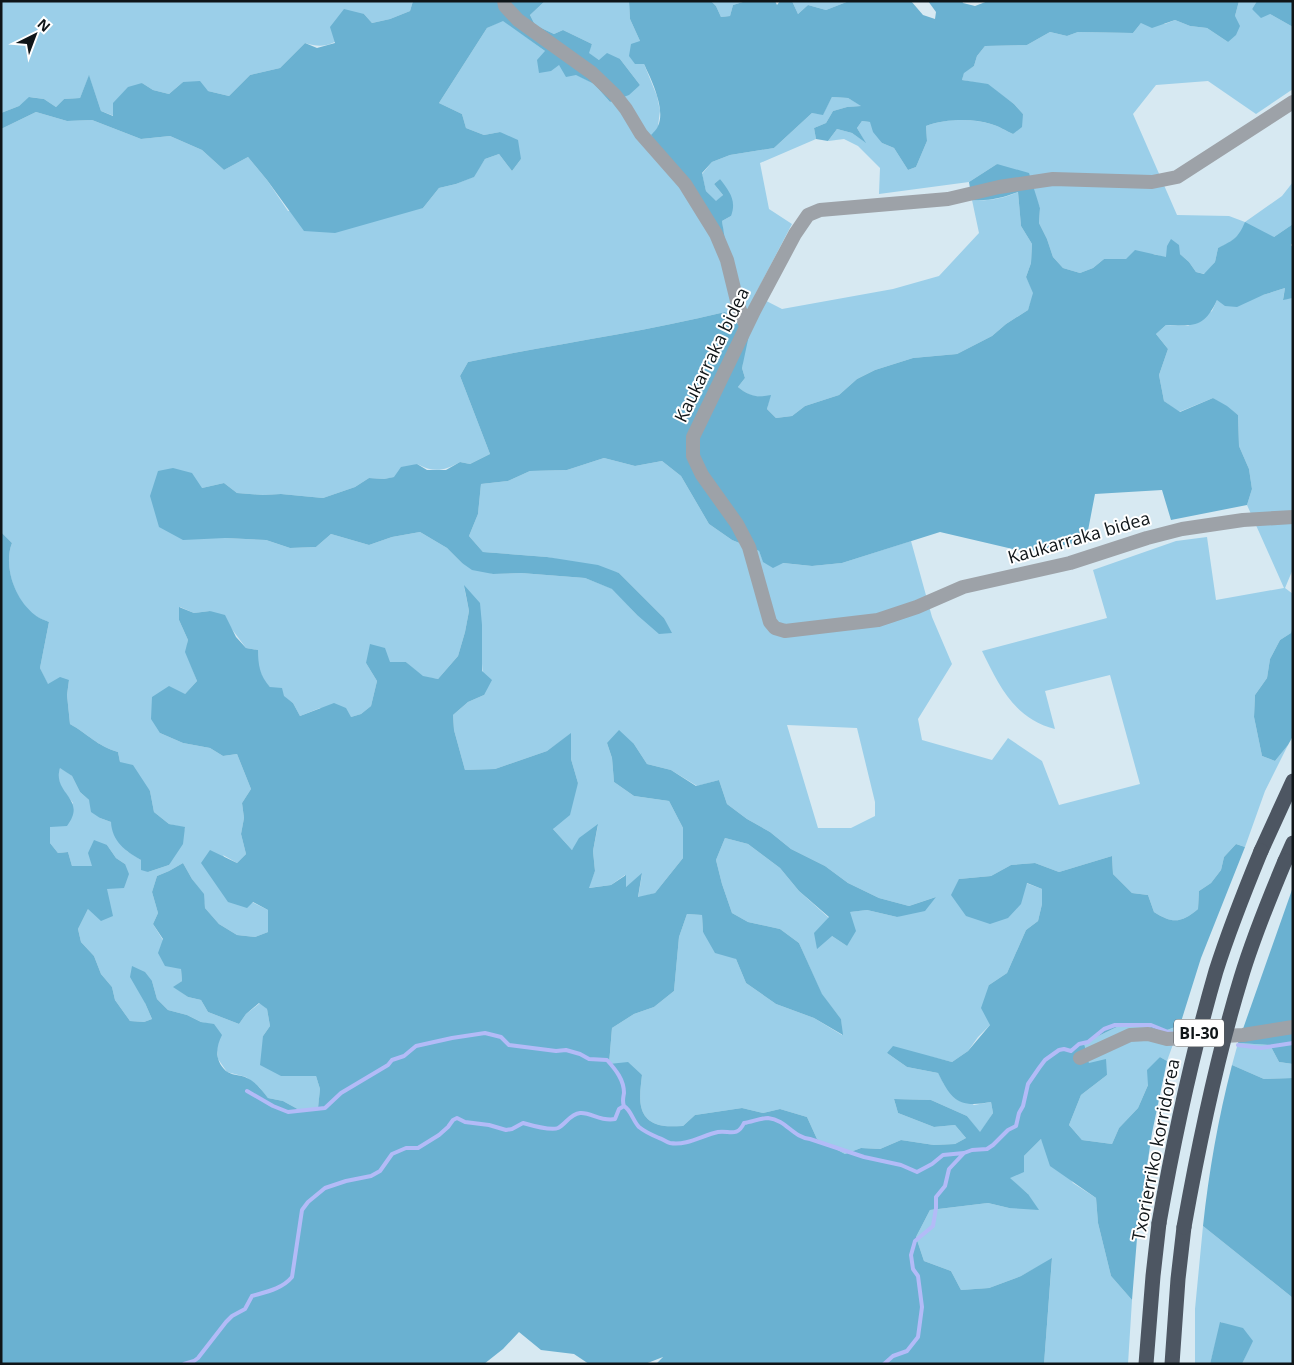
<svg xmlns="http://www.w3.org/2000/svg" width="1294" height="1365" font-family="'Open Sans',sans-serif">
<style>
.green{fill:#9bcfe9;fill-rule:evenodd}
.forest{fill:#6ab1d1}
.lines{fill:none;stroke-linecap:round;stroke-linejoin:round}
.stream{stroke:#b3bbf7;stroke-width:4}
.minor{stroke:#9da2a8;stroke-width:14}
.motorway{stroke:#4d5662;stroke-width:15}
.motorway-bridge{stroke:#4d5662;stroke-width:15}
.labels{text-anchor:middle;stroke-width:4;stroke-linejoin:round;paint-order:stroke}
.shield{fill:#fff;stroke:#575b5d;stroke-width:1}
.shield-label{font-size:16px;font-weight:bold;fill:#0f1518}
.street-label{font-size:18px;fill:#0f1518;stroke:#fff}
</style>
<rect width="100%" height="100%" fill="#d7e9f2"/>
<path class="green" d="M1 1H413L410 11 390 19 372 23 364 14C344 34 335 53 305 43L280 68 250 75 229 96 208 91 183 82 169 94 153 90 142 83 114 116 101 111 89 76 80 98 64 99 56 107 44 99 30 97 19 106 1 113Z
M545 1H629L630 19 640 41 644 64 657 96 660 111 658 126 724 238 722 221 731 216 720 179 714 184 723 195 716 202 706 191 702 174 712 162 730 155 774 148 812 113 823 114 832 97 848 98 862 106 847 107 833 111 826 123 814 128 816 139 760 163 769 209 792 224 755 295 782 309 893 289 939 276 979 233 972 200C989 201 1002 199 1018 192L1021 226 1032 244 1031 263 1026 277 1034 293 1028 310 1006 324 992 336 957 354 913 358 875 370 857 379 839 395 805 406 792 416 776 418 767 409 770 396C756 398 749 396 738 387L745 378 742 368 743 359 725 312C640 333 553 344 468 362L460 376 490 454 470 464 460 462C444 471 434 473 417 464L395 477 384 479 369 478 355 487 323 498 281 494 263 495 237 493 224 483 202 488 225 538 266 540 290 548 316 547 331 534 369 545 392 537 420 532 447 548 462 563 493 574 521 573 585 578 613 589 636 614 671 633 664 618 619 573 547 557 483 552 469 536 478 514 481 484 508 481 530 471 567 470 604 458 635 466 662 461 681 476 709 524 732 540 759 551 763 561 812 566 842 563 911 541 932 617 952 664 918 719 922 740 992 760 1008 738 1042 761 1059 805 1140 784 1110 675 1045 691 1055 729C1014 719 999 685 982 651L1107 618 1093 570 1176 541 1207 537 1216 600 1284 588 1247 505 1252 489 1249 469 1239 446 1238 415 1213 398 1179 412 1164 401 1159 375 1168 349 1156 334 1166 325 1188 326 1212 311 1217 300 1263 295 1285 288 1283 299 1293 298V569L1285 588 1293 594V626L1291 633 1280 640 1270 659 1267 678 1255 695 1254 717 1262 756 1275 761 1288 745 1265 791 1245 847 1236 844 1224 857 1221 870 1211 883 1199 891 1198 909C1181 923 1173 924 1154 912L1148 895 1132 893 1113 874 1112 856 1059 872 1035 863 1011 865 991 876 959 879 1026 883 1042 889V904L1038 921 1026 930 1007 973 989 985 990 1025 978 1037 968 1051 952 1062 928 1056 887 1053 907 1067 938 1073 944 1084 974 1105 991 1102 993 1113 980 1133 967 1116 931 1100 894 1099 898 1113 934 1127 955 1125 966 1138 955 1144 934 1145 901 1140 880 1149 861 1148 845 1154 817 1139 807 1117 780 1109 763 1113 742 1108 695 1115 683 1126C675 1126 666 1127 659 1125 635 1118 640 1094 642 1075L609 1065 612 1028 634 1014 654 1007 674 991 679 937 687 914 702 915 703 932 736 959 746 983 776 1004 814 1018 842 1035 841 1019 822 995 799 943 780 929 748 922 732 913 722 884 716 860 725 838 748 844 780 868 799 891 829 918 832 936 847 946 849 912 867 910 897 917 936 897 909 906 879 898 848 883 825 866 791 849 770 832 747 819 727 804 719 780 697 786 671 770 647 764 634 744 607 743 612 758 614 782 634 796 669 801 683 828V858L655 893 638 898 642 874 625 888V875L611 885 588 888 595 871 593 851 598 825 572 850 553 829 578 783 571 759V734L547 751 495 769 465 770 454 730 453 715 468 702 484 695 481 648 464 586 469 611 465 632 458 656 438 679 423 677 406 662 366 663 377 681 371 706 361 714 351 717 320 708 300 716 293 703 270 687 263 679 258 665V650L246 648 231 628 210 611 194 613 180 607 179 620 188 640 186 652 197 681 185 694 160 733 183 743 210 748 223 756 237 754 251 789 242 803 244 818 241 834 246 854 237 863 223 855 252 902 268 910V932L255 937 237 935 219 924 205 908 203 894 192 879 183 863 169 871 157 876 152 892 158 913 153 924 181 969 182 981 174 987 188 997 201 1000 208 1012 239 1024 246 1014 260 1003 267 1009 270 1026 263 1036 281 1076H316L320 1089 318 1109 303 1112 283 1101 268 1098 259 1087 246 1077 227 1072 218 1059 214 1025 201 1022 187 1015 168 1010 157 999 152 981 145 1003 152 1019 144 1022 130 1021 115 1000 112 987 101 974 94 956 81 942 78 929 88 909 107 889 125 864 116 858 107 845 93 866H72L68 852 58 853 50 843V827L73 803C64 791 55 784 60 767L72 776 80 792 89 800 100 818 111 822 127 851 141 860 148 872 169 865 185 828 169 824 154 812 150 791 120 762 118 752C97 746 88 734 70 724L67 695 69 680 48 685 40 668 49 622C44 620 38 618 34 615 15 600 3 566 12 543L1 532V129L36 112 67 121 92 120 141 139 170 136 202 150 224 170 248 157 267 180 288 211 423 208 439 188 456 184 473 177 485 159 499 154 512 171 521 159 500 132 484 135 466 128 462 114 439 103 487 28 503 20 545 51 559 65 594 84 610 102 640 85 620 59 599 60 588 53 592 44 563 30 554 34 535 25 530 15ZM787 725 857 728 875 802V816L851 828H818Z
M711 1H746L733 5 730 16 721 17 716 6Z
M792 1H849L826 10 808 5 798 14Z
M1239 1H1257L1252 9 1270 14 1293 27V89L1256 114 1208 81 1156 85 1133 114 1177 215 1229 216 1245 222 1282 196 1293 182V224L1274 237 1240 234 1229 243 1218 248 1215 262 1205 274 1196 272 1189 262 1180 254 1166 258 1154 254 1126 259H1104L1093 268 1080 273 1063 268 1053 257 1047 239 1039 223 1040 208 1036 198 997 164 969 182 879 194 880 168 858 146 844 139 828 141 837 129 852 133 865 142 857 128 862 121 871 122 882 143 894 148 908 170 916 167 927 141 926 126C945 119 971 118 991 124 999 126 1006 131 1013 134L1023 114 1014 104 988 85 962 80 964 72 974 66 977 56 985 46 1027 45 1050 32 1067 36 1078 32 1133 33 1141 23 1165 24 1175 20 1190 26 1207 28 1228 42Z
M1141 1024 1162 1032 1180 1025 1167 1061 1160 1057 1138 1108 1119 1128 1112 1144 1082 1140 1069 1125 1081 1095 1107 1075 1089 1063 1084 1043 1121 1025Z
M1238 1043 1270 1045 1279 1062 1293 1064V1078L1264 1079 1232 1065Z
M1041 1139 1073 1183 1096 1198 1098 1223 1111 1276 1132 1300 1128 1364H1044L1052 1259 1021 1276 989 1288 961 1290 951 1271 924 1261 916 1237 930 1210 988 1203 1009 1208 1028 1194 1009 1178 1024 1156Z
M1203 1226 1293 1298V1364H1242L1252 1341 1221 1322 1210 1364H1195V1309Z"/>
<path class="forest" d="M413 1H545L530 15 535 25 554 34 563 30 592 44 589 53 599 60 607 53 620 59 640 85 629 95 610 102 594 84 576 75 566 77 559 65 551 71 539 73 537 60 545 51 503 21 487 28 439 103 462 114 466 128 484 135 500 132 518 140 521 159 512 171 499 154 485 159 474 177 456 184 439 188 423 208 335 233 304 231 267 180 248 157 224 170 202 150 170 136 141 139 92 120 67 121 36 112 1 129V113L19 106 29 97 44 99 56 107 64 99 80 98 89 75 101 111 113 116V103L128 87 142 83 153 90 169 94 183 82 200 81 208 91 229 96 250 75 280 68 305 43 317 48 335 43 330 27 344 9 364 14 372 23 390 19 410 11Z
M629 1H711L716 6 721 17 730 16 733 5 746 1H775L777 5 780 1H792L798 14 808 5 826 10 849 1H911L923 15 935 19 936 12 928 1H962L963 3 975 6 988 1H1239L1235 16 1240 26 1236 35 1228 42 1207 28 1190 26 1175 20 1152 28 1141 23 1133 33 1078 32 1067 36 1050 32 1027 45 985 46 977 56 974 66 964 73 962 80 988 84 1014 104 1023 114 1022 127 1013 134C1006 131 999 126 991 124 972 118 945 119 926 126L927 141 916 167 908 170 894 148 882 143 873 132 870 122 862 121 857 128 866 143 852 133 837 129 828 141 816 139 814 128 826 123 833 111 847 107 861 106 848 98 832 97 823 115 812 113 774 148 730 155 712 162 702 173 706 191 716 201 723 195 714 184 720 179C729 191 737 200 731 216L722 221 725 240 651 135C653 133 657 129 658 126 666 109 651 79 644 64H635L629 56 631 44 640 41 630 19Z
M1257 1H1293V27L1270 14 1261 18 1252 9Z
M997 164 1029 173 1040 208 1039 223 1047 239 1053 257 1063 268 1080 273 1093 268 1104 259H1126L1135 250 1166 257 1167 246 1171 239 1179 245 1180 254 1189 262 1196 272 1204 274 1215 262 1218 248C1234 240 1238 238 1245 222L1274 237 1293 224V242L1291 245 1293 248V298L1283 300 1285 288 1263 295 1237 307 1225 306 1217 300C1204 328 1194 326 1166 325L1156 334 1168 349 1159 375 1164 401 1180 412 1213 398 1227 406 1238 415 1239 446 1249 469 1252 489 1247 505 1171 520 1162 490 1095 494 1086 541 1025 552 940 532 842 563 812 566 783 563 773 568 763 562 759 551 732 540 709 524 681 476 662 461 635 466 604 458 567 470 530 471 508 481 481 484 478 514 469 536 483 552 547 557 598 565 619 573 664 618 672 633 659 634 636 614 612 589 585 578 521 573 493 574 472 570 462 563 447 548 420 532 392 537 369 545 331 534 316 547 290 548 266 540 225 538 183 540 159 527 150 496 158 471 173 468 192 473 202 488 224 483 237 493 263 495 281 494 323 498 355 487 369 478 384 479 394 477 401 467 417 464 427 470H446L460 462 470 464 490 454 460 376 468 362C553 344 640 333 725 312L749 335 742 368 745 378 738 387C749 396 757 398 771 395L767 409 776 418 792 416 805 406 839 395 857 379 875 370 913 358 957 354 992 336 1006 324 1028 310 1033 293 1026 277 1031 263 1032 244 1021 226 1018 192C1002 198 989 201 972 200L969 182Z
M1 532 12 543C3 566 15 600 35 615 38 618 45 620 49 622L40 668 48 684 60 677 69 680 67 695 70 724C88 734 97 746 118 752L120 762 133 765 150 791 154 812 169 824 185 827 183 844 169 865 148 872 141 870V860C125 851 112 841 111 822L100 818 91 812 89 800 80 792 72 776 60 768C52 794 88 798 67 826L50 827V843L58 853 68 852 72 866H92L88 853 94 840 107 845 116 858 125 864 129 874 124 888 107 889 113 916 101 921 88 909 78 929 81 942 94 956 101 974 112 987 115 1000 130 1021 144 1022 152 1019 145 1003 130 977 132 966 145 972 152 981 157 999 168 1010 187 1015 201 1022 214 1024 222 1035C216 1047 214 1060 226 1071 231 1075 239 1075 245 1077 255 1081 262 1090 268 1098L283 1101 303 1112 318 1108 320 1089 316 1076H281L260 1065 263 1036 270 1026 267 1009 259 1003 246 1014 239 1024 208 1012 201 1000 188 997 173 987 182 981 181 969 165 966 158 953 163 939 153 924 158 913 152 892 157 876 169 871 183 863 192 879 204 894 205 908 219 924 237 935 255 937 268 932V910L253 902 247 908 228 902 201 863 210 850 237 863 246 854 241 834 244 818 242 803 251 789 237 754 223 756 210 748 183 743 160 733 151 719 152 697 169 686 185 694 197 681 185 652 188 640 179 620V607L194 613 210 611 225 615 236 637 246 648 258 650C258 665 260 676 270 687L282 688 284 696 293 703 300 716 334 703 346 708 351 717 361 714 371 706 377 681 366 663 370 644 385 648 390 662H406L423 676 438 679 458 656 465 632 469 611 464 585 480 603 482 625V671L492 680 484 695 468 702 453 715 454 730 465 770 495 769 547 751 571 733V759L578 783 570 815 553 829 572 850 579 838 598 824 593 851 595 871 589 888 611 885 626 875V887L642 873 638 897 655 893 683 858V828L669 801 634 796 614 782 612 758 607 743 619 730 634 744 647 764 671 770 696 786 719 780 727 804 747 819 770 832 791 849 825 866 848 883 879 898 909 906 936 897 925 911 897 917 867 910 850 912 856 931 847 946 832 936 817 949 814 933 829 917 799 891 780 868 748 844 725 838 716 860 722 884 732 913 748 922 780 929 799 943 822 994 841 1019 843 1035 814 1018 776 1004 746 983 736 959 715 953 703 932 702 915 687 914 679 937 674 991 654 1007 634 1014 612 1028 609 1064 628 1062 642 1075C640 1094 635 1118 659 1125 666 1127 675 1126 683 1126L695 1115 742 1108 763 1113 780 1109 807 1117 817 1139 845 1154 861 1148 880 1149 901 1140 934 1145 955 1144 966 1138 955 1125 934 1127 898 1113 894 1099 931 1100 967 1116 980 1132 993 1113 991 1102C959 1108 952 1101 938 1073L907 1067 887 1053 893 1046 952 1062 968 1051 990 1025 981 1008 989 985 1007 973 1026 930 1038 921 1042 904V889L1027 883 1021 904 1008 918 990 924 966 916 951 895 959 879 991 876 1011 865 1035 863 1059 872 1112 856 1113 874 1132 893 1148 895 1154 912C1173 924 1181 923 1198 909L1199 891 1211 883 1221 870 1224 857 1236 844 1245 847 1201 958 1180 1025 1162 1032 1141 1024 1121 1025 1084 1043 1089 1063 1106 1059 1107 1075 1081 1095 1069 1125 1082 1140 1112 1144 1119 1128 1138 1108 1148 1085 1147 1070 1160 1057 1167 1061 1152 1133 1138 1226 1132 1300 1111 1276 1098 1223 1096 1198 1050 1166 1041 1139 1024 1156V1172L1010 1178 1028 1194 1039 1210 1009 1208 988 1203 930 1210 916 1237 924 1261 951 1271 961 1290 989 1288 1021 1276 1052 1258 1044 1364H656L663 1357 645 1364H589L574 1354 541 1350 519 1332 503 1349 484 1364H1Z
M1293 626V736L1288 745 1275 761 1262 756 1254 717 1255 695 1267 678 1270 659 1280 640 1291 633Z
M1293 887V1064L1279 1062 1270 1045 1238 1043Z
M1232 1065 1264 1079 1293 1078V1298L1203 1226C1209 1171 1218 1119 1232 1065Z
M1220 1322 1243 1328 1253 1341 1242 1364H1210Z"/>
<g class="lines">
<path class="stream" d="M1238 1045 1261 1048 1293 1043
M247 1091 273 1106 288 1112 325 1108 341 1093 388 1065 392 1060 404 1056 416 1046 452 1038 485 1033 501 1037 509 1045 556 1051 566 1050 580 1054 589 1059 607 1060C616 1070 624 1080 624 1093 623 1099 622 1101 624 1106
M184 1364 194 1361 198 1358 226 1322 232 1316 245 1309 252 1296C266 1292 282 1289 292 1277L302 1210 308 1202 325 1188 346 1181 371 1176 380 1171 392 1154 406 1148H418L439 1135 448 1127 453 1120 457 1118 465 1122 489 1125 506 1130 512 1129 523 1123C530 1125 551 1131 558 1128 566 1124 570 1114 580 1113 591 1112 601 1122 615 1119L619 1109 624 1106C631 1110 633 1121 639 1127 645 1132 652 1135 659 1138 663 1139 666 1142 670 1143 687 1146 703 1135 718 1132 729 1130 737 1138 744 1123 752 1122 760 1118 768 1118 787 1120 792 1137 810 1139L864 1157 901 1165 917 1172 932 1164 943 1155 964 1153
M884 1364 893 1356 907 1351 918 1337 922 1307 918 1276 913 1269 911 1255 915 1241 933 1226 936 1208V1197L945 1186 949 1169 964 1153 972 1150 987 1149 993 1145 1008 1130 1016 1126 1019 1113 1023 1106 1028 1084 1039 1068 1045 1060 1059 1050 1064 1049 1071 1051 1079 1044 1088 1042 1104 1029 1115 1025H1151L1173 1034"/>
<path class="minor" d="M504 1 505 6 518 20 592 73 615 95 626 109 641 134 685 184 716 234 727 260 738 305 746 326
M1293 102 1177 177 1152 182 1053 179 999 187 948 199 820 210 808 215 795 234 754 311 693 437V456L702 475 737 524 749 547 770 622 775 628 785 631 878 620 917 607 963 587 1070 563 1147 538 1182 529 1243 520 1293 517
M1080 1058 1130 1035 1148 1034 1167 1039 1243 1035 1293 1027"/>
<path class="motorway" d="M1261 851 1293 781
M1285 861 1293 843
M1146 1364 1153 1276 1159 1223
M1172 1364 1178 1279 1184 1227"/>
<path class="motorway-bridge" d="M1159 1223C1174 1138 1192 1054 1216 971 1229 930 1245 890 1261 851
M1184 1227C1199 1143 1216 1060 1241 978 1253 938 1269 899 1285 861"/>
</g>
<g class="labels">
<rect class="shield" x="1174" y="1019.5" width="50" height="27" rx="4"/>
<g class="shield-label">
<text x="1199" y="1039">BI-30</text>
</g>
<g class="street-label">
<text transform="translate(712 355) rotate(-64)" y="6">Kaukarraka bidea</text>
<text transform="translate(1079 538) rotate(-16)" y="6">Kaukarraka bidea</text>
<text transform="translate(1156 1150) rotate(-79)" y="6">Txorierriko korridorea</text>
</g>
</g>
<rect width="1294" height="1365" fill="none" stroke="#0f1518" stroke-width="5"/>
<g transform="translate(35 35) rotate(42)" stroke="#ffffff" stroke-width="4" paint-order="stroke">
<path d="M0-4L9 19L0 12L-9 19Z" fill="#0f1518"/>
<text y="-8" font-size="14" font-weight="bold" text-anchor="middle" fill="#0f1518">N</text>
</g>
</svg>
